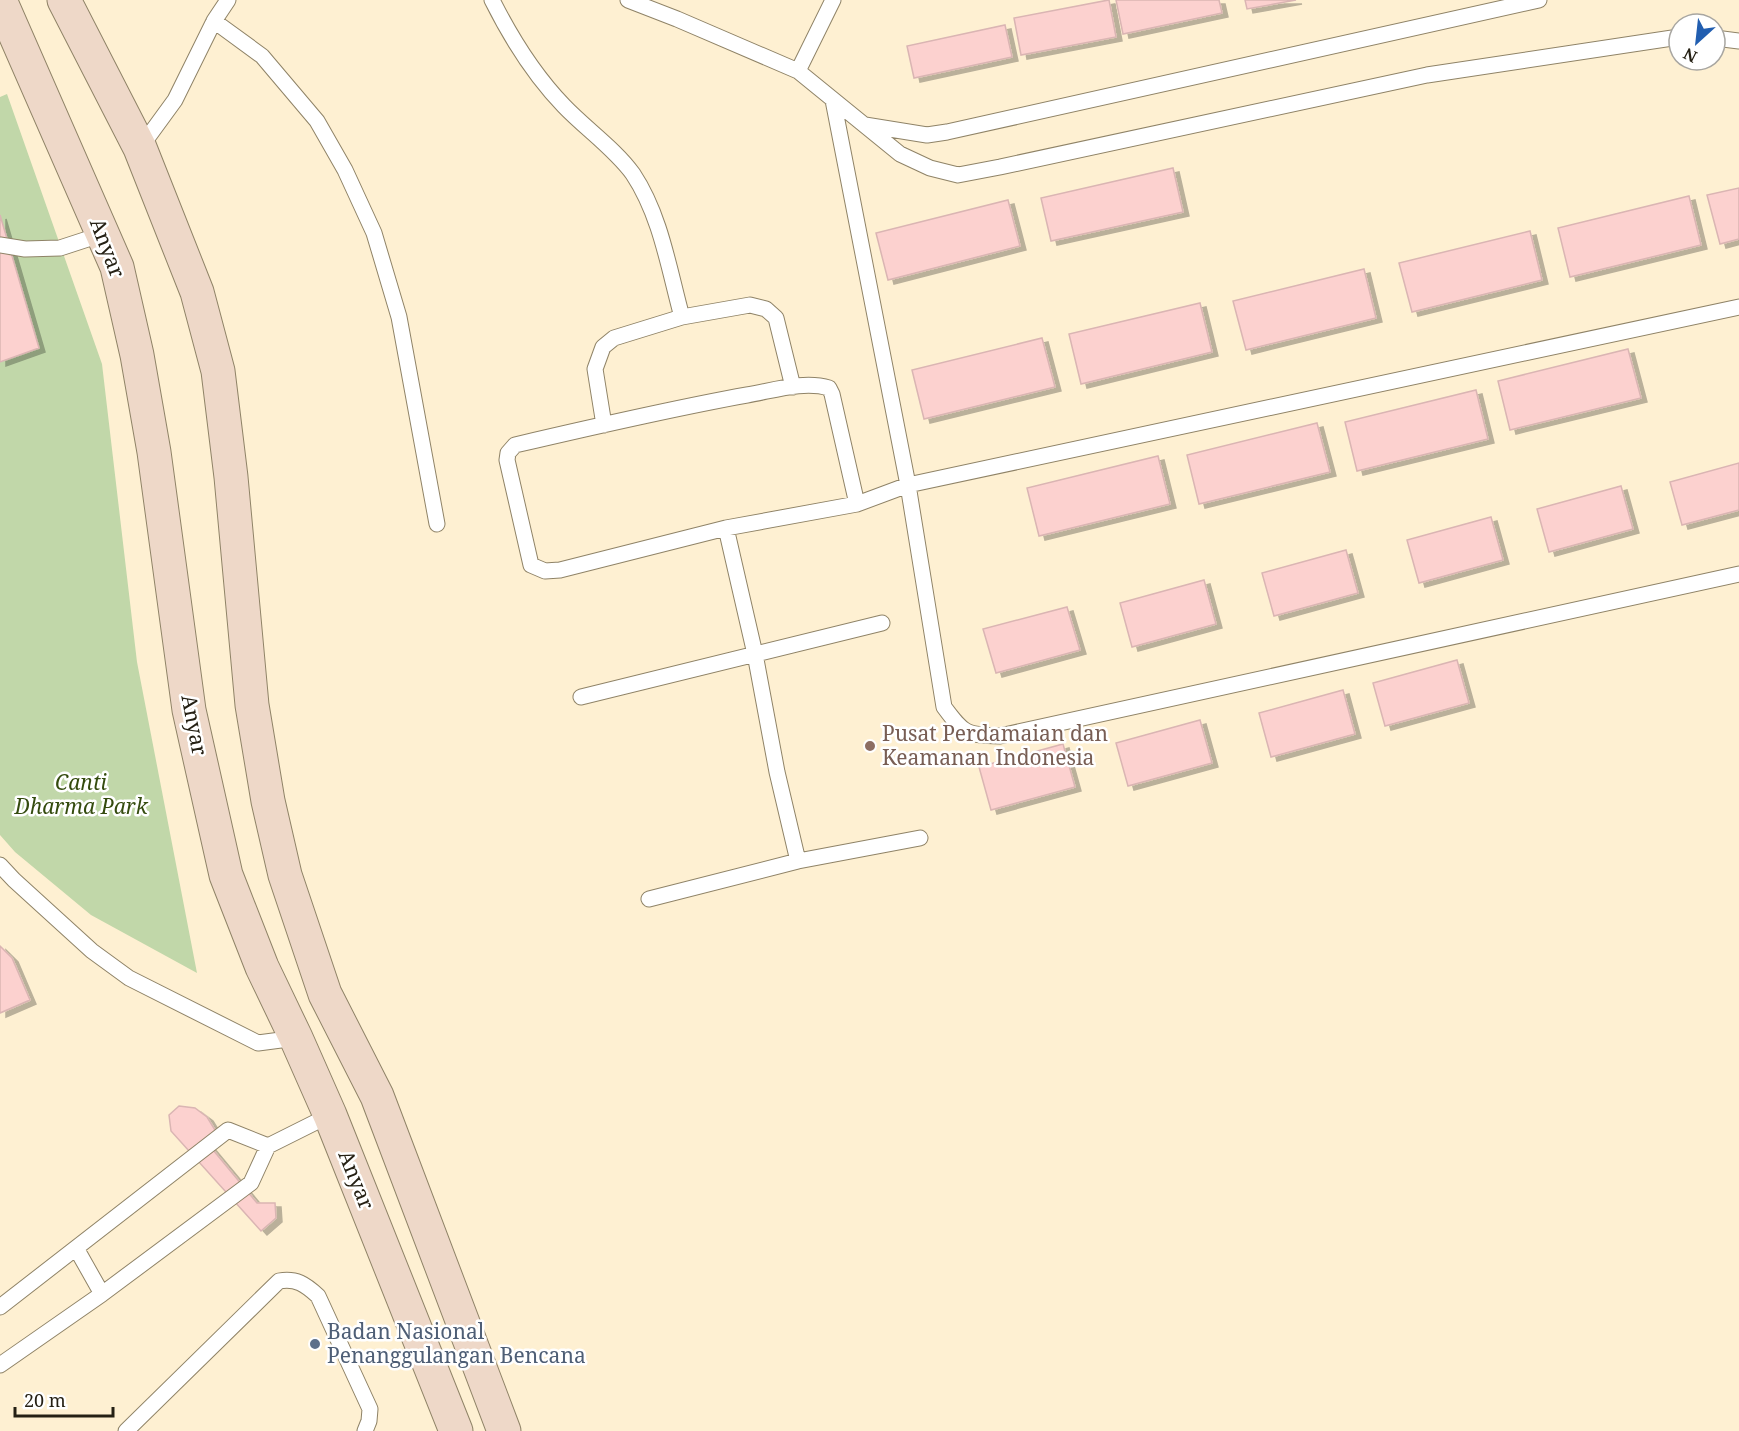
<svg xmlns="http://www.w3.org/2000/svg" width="1739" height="1431" font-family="'Noto Serif',serif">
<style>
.green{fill:#c1d7a9}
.building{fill:#fcd1cf;stroke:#dab5b3;stroke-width:1.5;filter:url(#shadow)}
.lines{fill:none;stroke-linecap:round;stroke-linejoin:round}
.lane-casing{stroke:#8f8367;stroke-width:17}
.secondary-casing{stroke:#8f8367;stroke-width:35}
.lane{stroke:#fff;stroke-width:15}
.secondary{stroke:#eed8c8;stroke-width:33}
.education-dot{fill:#8d6e63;stroke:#fff;stroke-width:2}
.service-dot{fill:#5c6f8a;stroke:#fff;stroke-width:2}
.labels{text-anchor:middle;stroke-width:5;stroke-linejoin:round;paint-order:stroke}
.street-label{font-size:21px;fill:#252014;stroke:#fff}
.education-label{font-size:21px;fill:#785e54;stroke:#fff;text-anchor:start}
.park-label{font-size:21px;font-style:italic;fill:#344b0e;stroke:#fff}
.service-label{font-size:21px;fill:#4e5e75;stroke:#fff;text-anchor:start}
</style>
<defs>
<filter id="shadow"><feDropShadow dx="6" dy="4" stdDeviation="0" flood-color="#0004"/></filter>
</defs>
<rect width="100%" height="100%" fill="#fef0d2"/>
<path class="green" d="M7 94 102 364 137 662 197 973 91 915 15 852 0 835V97Z"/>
<path class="building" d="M1109 0 1116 37 1021 55 1014 18Z
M1116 0H1219L1222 13 1123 34Z
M1245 0H1296L1247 9Z
M1005 25 1012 57 914 78 907 46Z
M1173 168 1183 212 1051 241 1041 198Z
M1739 188V239L1720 244 1707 195Z
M1689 196 1701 245 1570 277 1558 228Z
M1008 200 1020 246 888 280 876 233Z
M0 215 39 348 0 362Z
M1530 231 1542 280 1412 312 1399 263Z
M1364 269 1376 318 1246 350 1233 301Z
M1200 303 1212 352 1081 384 1069 334Z
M1042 338 1055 387 924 419 912 370Z
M1628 349 1641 398 1510 430 1498 381Z
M1476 390 1488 439 1357 471 1345 422Z
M1317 423 1330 472 1199 504 1187 455Z
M1158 456 1170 504 1039 536 1027 488Z
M1739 463V510L1682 525 1670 482Z
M1621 486 1633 529 1549 552 1537 509Z
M1491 517 1503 560 1419 583 1407 540Z
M1346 550 1358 593 1274 616 1262 573Z
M1204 580 1216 624 1132 647 1120 603Z
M1067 607 1080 650 996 673 983 629Z
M1457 660 1469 703 1385 726 1373 683Z
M1343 690 1355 734 1271 757 1259 713Z
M1200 720 1212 763 1128 786 1116 743Z
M1063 744 1075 787 991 810 979 767Z
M0 946 12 958 30 1000 0 1013Z
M179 1106 195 1108 207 1117 215 1130 208 1144 257 1203H275L276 1218 261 1231 171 1131 169 1115Z"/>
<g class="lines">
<defs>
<path id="lane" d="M492 0C511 38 534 75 564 106 586 129 615 149 633 174 661 216 669 270 682 317L750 305 766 309 776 318 793 387
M628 0 677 19 798 71 900 154 930 168 958 175 1000 167 1427 75 1679 37
M214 21 262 56 317 121 345 170 374 233 399 317 437 524
M1715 38 1739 41
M798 71 833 0
M833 100 908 485 944 707C964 734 966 735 1000 736L1739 574
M865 125 927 135 947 132 1539 0
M140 148 175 100 214 21 228 0
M0 245 25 249 60 248 103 234
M604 425 595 369 603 347 614 338 682 317
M857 504 832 394 829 388C804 380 772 391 747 395 669 409 592 427 515 445L508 453 507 460 531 565 545 571 560 570 726 528 857 504 908 485 1739 307
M726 528 755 654 777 772 798 861 920 838
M581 697 882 623
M0 865 14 880 92 951 129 978 258 1043 296 1038
M649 899 798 861
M76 1248 102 1294
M0 1307 228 1130 268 1146
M0 1365 102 1294 251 1183 268 1146 330 1115
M126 1431 279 1281C296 1278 305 1284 318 1296L370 1409 369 1421 365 1431"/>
<path id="secondary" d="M0 0 117 267 137 355 154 452 189 710 226 875 262 967 296 1038 330 1115 456 1431
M64 0 140 148 197 292 218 371 231 477 252 705 268 801 285 875 325 994 377 1096 504 1431"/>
</defs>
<use href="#lane" class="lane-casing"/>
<use href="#secondary" class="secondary-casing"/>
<use href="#lane" class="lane"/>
<use href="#secondary" class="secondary"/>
</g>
<circle class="education-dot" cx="870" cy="746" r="6"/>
<circle class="service-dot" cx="315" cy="1344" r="6"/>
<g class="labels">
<g class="street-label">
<text transform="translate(107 248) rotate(69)" y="7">Anyar</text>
<text transform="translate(194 725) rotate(79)" y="7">Anyar</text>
<text transform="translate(356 1180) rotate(68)" y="7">Anyar</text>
</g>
<g class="education-label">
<text x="882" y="741">Pusat Perdamaian dan<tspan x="882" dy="24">Keamanan Indonesia</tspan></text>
</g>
<g class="park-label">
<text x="81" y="790">Canti<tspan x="81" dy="24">Dharma Park</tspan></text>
</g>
<g class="service-label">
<text x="327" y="1339">Badan Nasional<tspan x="327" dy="24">Penanggulangan Bencana</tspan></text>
</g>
</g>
<g transform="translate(1697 42) rotate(207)"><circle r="28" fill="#ffffff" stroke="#a8a6a1" stroke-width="1.5"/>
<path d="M0-4.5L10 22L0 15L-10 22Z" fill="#215eb0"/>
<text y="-9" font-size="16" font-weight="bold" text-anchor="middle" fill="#252014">N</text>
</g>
<path d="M15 1407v9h98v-9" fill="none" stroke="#252014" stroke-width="3"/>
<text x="24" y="1407" font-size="18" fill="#252014" stroke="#ffffff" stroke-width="4.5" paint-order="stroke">20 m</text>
</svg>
